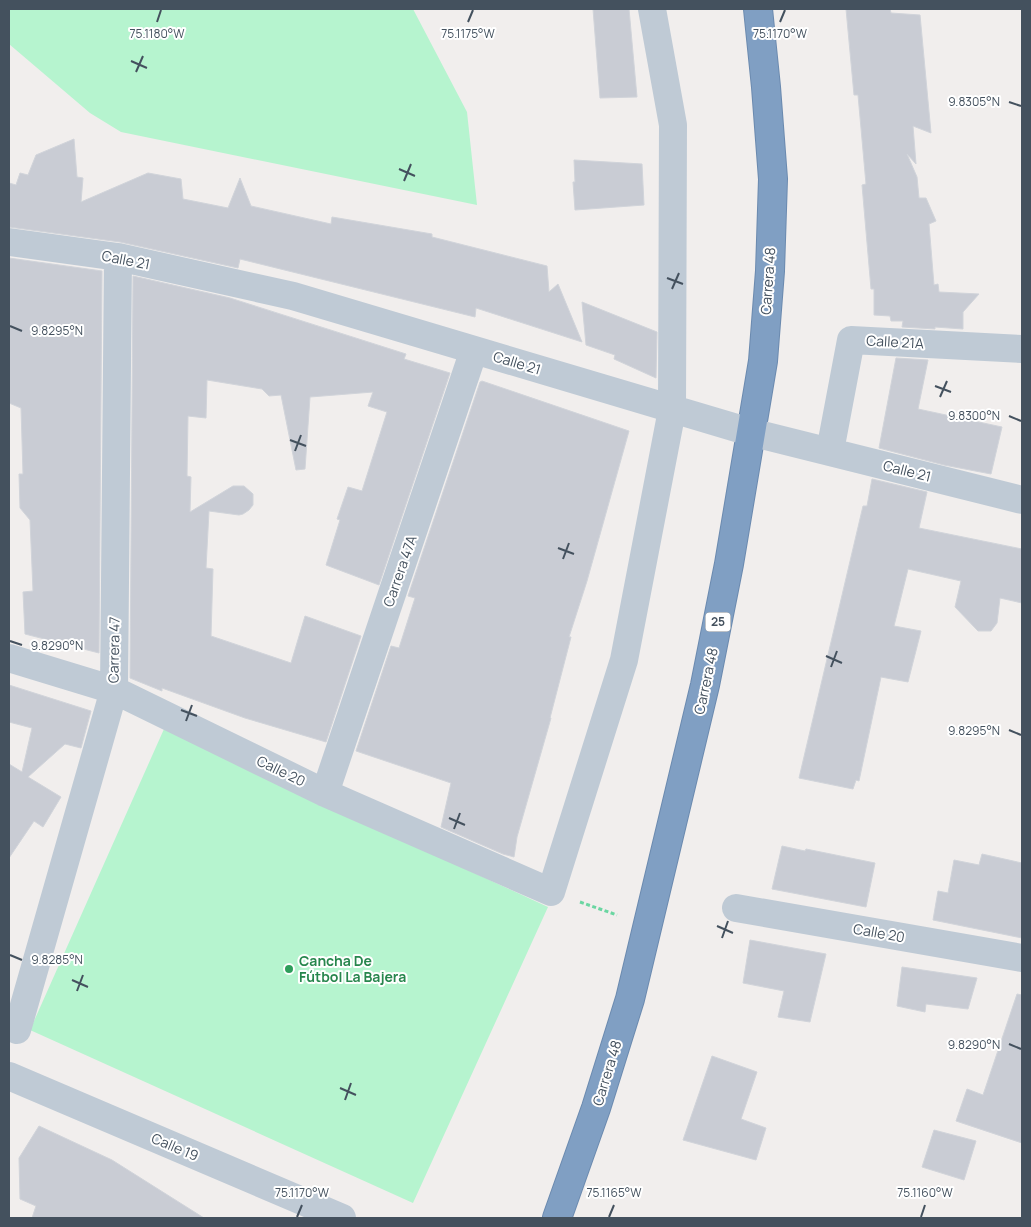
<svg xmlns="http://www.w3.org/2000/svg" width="1031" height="1227" font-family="Manrope,sans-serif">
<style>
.green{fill:#b6f4cf}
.building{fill:#c9ccd4;stroke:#d1d4da}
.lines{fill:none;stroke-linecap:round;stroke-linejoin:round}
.highway-casing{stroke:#6b8aaf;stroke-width:30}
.path{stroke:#6bd6a2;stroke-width:3;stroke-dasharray:4 2.5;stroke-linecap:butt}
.minor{stroke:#bfcad5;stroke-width:28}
.highway{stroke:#809fc3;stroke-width:28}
.ticks{fill:none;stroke:#44515e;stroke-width:2}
.leisure-dot{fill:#2e9e5b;stroke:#fff;stroke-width:2}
.labels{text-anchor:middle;stroke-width:4;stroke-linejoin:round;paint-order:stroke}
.shield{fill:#fff;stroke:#7c858e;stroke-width:1}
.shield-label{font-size:12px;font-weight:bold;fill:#44515e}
.street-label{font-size:14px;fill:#44515e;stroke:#fff}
.leisure-label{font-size:14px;font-weight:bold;fill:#27864d;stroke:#fff;text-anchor:start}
.ticks-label{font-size:12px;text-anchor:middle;fill:#44515e;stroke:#fff;stroke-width:4;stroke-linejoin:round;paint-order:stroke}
</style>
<rect width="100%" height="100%" fill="#f1eeed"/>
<path class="green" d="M9 9H413L467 112 477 205 121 132 90 113 9 44Z
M164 729 548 907 413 1203 30 1030Z"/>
<path class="building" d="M593 9H629L637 97 600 98Z
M846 9H890L891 13 920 15 931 133 913 126 916 164 907 154 917 177 919 198H926L936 221 929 224 934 285 938 284 939 292 979 294 963 312V329L935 327V329L902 327 903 321H891L890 316 874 315V289H871L862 185 866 184 858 95H854Z
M74 139 77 177 83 178 81 202 148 173 181 179 183 199 228 208 240 178 251 206 331 224 332 217 432 234V237L547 266 549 292 558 284 582 342 476 308 475 317 240 259 238 268 120 242 9 227V183L16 185 20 173 28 175 36 155Z
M574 160 642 164 644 205 575 210 573 182H575Z
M9 258 102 271 99 653 25 634 23 592 33 591 30 520 20 508 19 474H23L21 408 9 403Z
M133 276 230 298 406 354 404 359 450 373 379 585 326 565 340 520 337 519 348 487 362 491 387 412 368 406 373 392 310 397 305 469 296 470 281 395 269 396 262 389 207 380 206 418 188 416 187 476 191 477 190 512 233 486H244L253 494V505L249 510 243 514 239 515 209 511 206 568 213 569 211 636 291 663 305 616 361 636 326 742 245 718 162 688V691L130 678Z
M582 302 657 332 656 378 614 359 615 355 586 345Z
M896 358 928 360 918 409 1002 427 991 474 944 465 879 448Z
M482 381 629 431 587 581 569 637H571L550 718H551L517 837 514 857 503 854 441 827 451 783 356 751 391 646 399 648 415 598 408 596 480 382Z
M872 479 927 492 919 528 1022 549V603L1000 598 997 623 991 631H978L955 607 961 581 908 569 894 626 921 631 908 682 881 677 859 781 856 780 853 789 799 778 863 506H867Z
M9 685 91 711 81 748 65 744 28 777 61 797 43 827 34 821 9 858V764L22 772 32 728 9 722Z
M782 846 805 851 806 849 875 863 866 907 772 889Z
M982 854 1022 863V938L933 920 938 891 948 893 954 860 979 865Z
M750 940 826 954 810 1022 778 1017 784 991 743 983Z
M902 967 977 978 968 1009 926 1004 925 1012 897 1006Z
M1017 994 1022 995V1143L956 1121 967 1089 983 1095Z
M712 1056 757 1072 741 1119 766 1128 756 1160 683 1140Z
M39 1126 112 1160 204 1218H32L36 1206 20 1199 19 1158Z
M934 1130 976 1141 964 1180 922 1167Z"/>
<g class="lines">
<defs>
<path id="highway" d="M557 1218 596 1108 630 999 705 685 729 564 763 361 770 271 773 179 766 87 758 9"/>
</defs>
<use href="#highway" class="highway-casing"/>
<path class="path" d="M580 902 617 915"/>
<path class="minor" d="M9 242 118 257 293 296 750 432 1022 500
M830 451 851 340 1022 349
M9 658 114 690 325 793 551 892 624 660 672 410 673 125 652 9
M325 793 474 350
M736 908 1022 958
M17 1030 114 690 118 257
M9 1076 342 1218"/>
<use href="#highway" class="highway"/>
</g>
<path class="ticks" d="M157 22 161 10M468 22 473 10M780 22 785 10M131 61 147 68M136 72 143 56M1009 102 1021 106M399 169 415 176M404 181 411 164M667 278 683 284M672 289 679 273M10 326 22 331M935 386 951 392M940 397 947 381M1009 416 1021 421M290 440 306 446M295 451 301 435M558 548 574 554M563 559 569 543M10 641 22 645M826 656 842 663M831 667 837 651M181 710 197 716M186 721 192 705M1009 730 1021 735M449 818 465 825M454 829 460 813M717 926 733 933M722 938 728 921M10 955 22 960M72 980 88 987M77 991 83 975M1009 1044 1021 1049M340 1088 356 1095M345 1100 351 1083M297 1217 302 1205M609 1217 614 1205M921 1217 925 1205"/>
<circle class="leisure-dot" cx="289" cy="969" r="5"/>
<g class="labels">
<rect class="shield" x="705.5" y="612.5" width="25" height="19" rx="4"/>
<g class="shield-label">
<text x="718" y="626">25</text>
</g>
<g class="street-label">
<text transform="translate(126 260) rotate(11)" y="5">Calle 21</text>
<text transform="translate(768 281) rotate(-86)" y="5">Carrera 48</text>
<text transform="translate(895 342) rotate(3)" y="5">Calle 21A</text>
<text transform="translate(517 363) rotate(17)" y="5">Calle 21</text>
<text transform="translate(907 471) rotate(14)" y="5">Calle 21</text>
<text transform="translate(400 571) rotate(-71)" y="5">Carrera 47A</text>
<text transform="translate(114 650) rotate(-89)" y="5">Carrera 47</text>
<text transform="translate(706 681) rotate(-78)" y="5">Carrera 48</text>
<text transform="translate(281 771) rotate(26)" y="5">Calle 20</text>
<text transform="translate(879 933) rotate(10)" y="5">Calle 20</text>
<text transform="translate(607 1073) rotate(-73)" y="5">Carrera 48</text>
<text transform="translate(175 1147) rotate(23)" y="5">Calle 19</text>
</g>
<g class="leisure-label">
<text x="299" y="966">Cancha De<tspan x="299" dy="16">Fútbol La Bajera</tspan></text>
</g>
</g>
<g class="ticks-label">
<text x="157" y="38">75.1180°W</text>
<text x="468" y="38">75.1175°W</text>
<text x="780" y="38">75.1170°W</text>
<text x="974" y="106">9.8305°N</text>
<text x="57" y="335">9.8295°N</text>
<text x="974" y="420">9.8300°N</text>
<text x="57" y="650">9.8290°N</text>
<text x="974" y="735">9.8295°N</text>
<text x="57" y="964">9.8285°N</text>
<text x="974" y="1049">9.8290°N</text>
<text x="302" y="1197">75.1170°W</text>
<text x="614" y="1197">75.1165°W</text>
<text x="925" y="1197">75.1160°W</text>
</g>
<rect width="1031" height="1227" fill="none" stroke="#44515e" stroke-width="20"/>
</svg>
